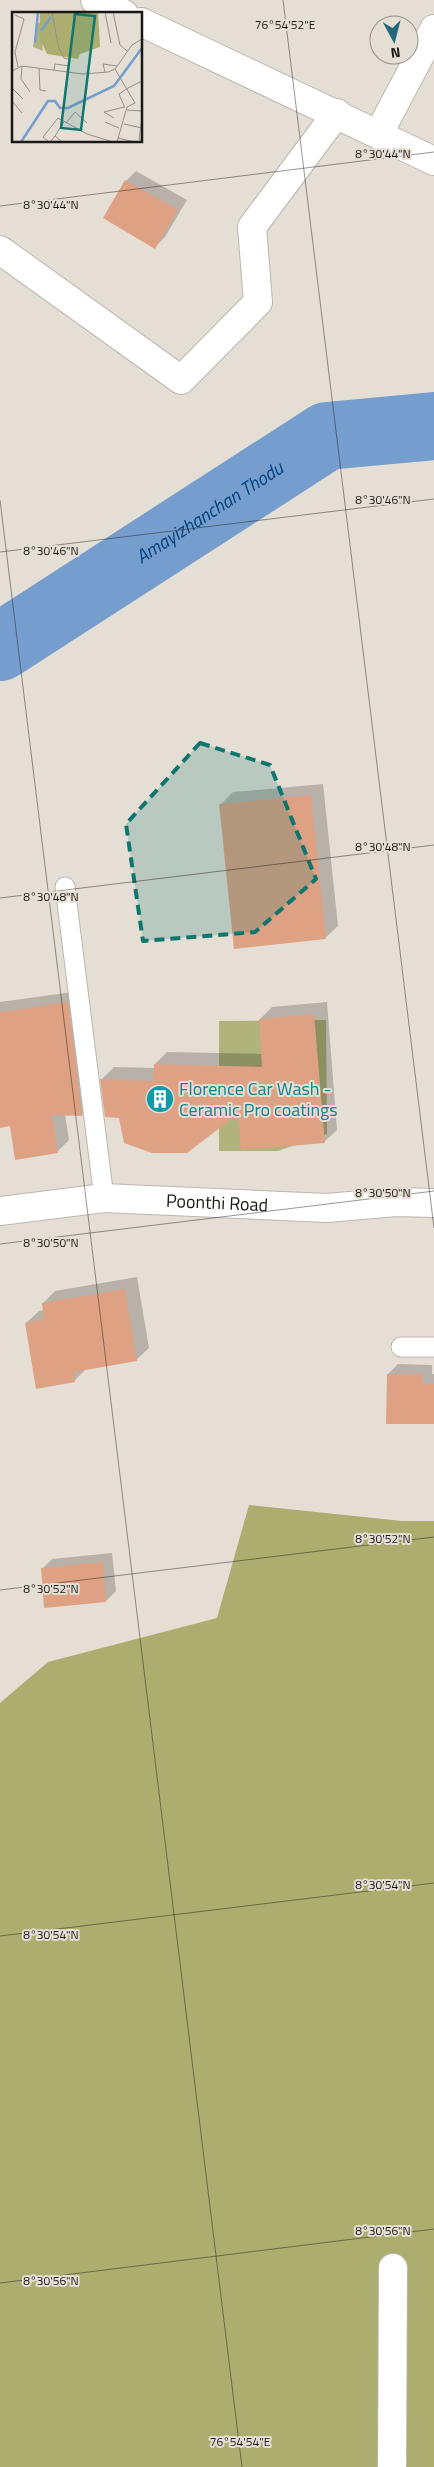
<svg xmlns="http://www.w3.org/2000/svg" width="434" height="2467" font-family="'Titillium Web',sans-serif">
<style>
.green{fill:#b0b37b}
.forest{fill:#abae6e}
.shadow{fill:#0003}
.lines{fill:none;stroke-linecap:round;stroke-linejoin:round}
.river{stroke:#759ece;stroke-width:68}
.building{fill:#dea183}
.service-casing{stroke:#bcb6ae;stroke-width:21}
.minor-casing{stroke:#bcb6ae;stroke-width:30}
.secondary-casing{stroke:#bcb6ae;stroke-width:30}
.service{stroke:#fff;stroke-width:19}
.minor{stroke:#fff;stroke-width:28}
.secondary{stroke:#fff;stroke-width:28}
.marked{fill:#0f766e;fill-opacity:0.2;stroke:#0f766e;stroke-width:4;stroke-dasharray:10 6;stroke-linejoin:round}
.ticks{fill:none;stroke:#1a1814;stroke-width:1;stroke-opacity:0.45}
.labels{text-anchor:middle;stroke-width:4;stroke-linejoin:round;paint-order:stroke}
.culture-label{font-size:18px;fill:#0d838f;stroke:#e5ded5;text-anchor:start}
.street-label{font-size:18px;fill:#1a1814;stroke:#e5ded5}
.water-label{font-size:19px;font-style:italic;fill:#00417c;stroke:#e5ded5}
.inset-river{fill:none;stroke:#759ece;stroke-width:2.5}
.inset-road{fill:none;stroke:#948f88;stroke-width:1}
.view{fill:#0f766e;fill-opacity:0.15;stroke:#0f766e;stroke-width:2.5}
.inset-edge{fill:none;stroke:#1a1814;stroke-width:2.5}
.ticks-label{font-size:12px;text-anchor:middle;fill:#1a1814;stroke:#e5ded5;stroke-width:4;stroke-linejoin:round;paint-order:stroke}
</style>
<rect width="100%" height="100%" fill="#e5ded5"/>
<path class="green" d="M326 1020 327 1134 278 1151H219V1021Z"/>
<path class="forest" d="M249 1505 402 1521H434V2467H0V1703L48 1662 217 1618Z"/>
<path class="shadow" d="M136 171 187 200 165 237 155 247 126 181Z
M323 784 338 926 325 938 220 805 233 792Z
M80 991 94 1103 82 1115 65 1114 69 1140 57 1152 11 1125 0 1126V1002Z
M327 1002 337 1130 324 1142 239 1112 120 1117 102 1079 114 1067 155 1068V1064L167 1052 263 1054 260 1019 272 1007Z
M137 1277 149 1348 136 1360 86 1369 74 1381 26 1323 39 1311 44 1310 43 1303 55 1291Z
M398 1364 432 1365V1374H434V1423L388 1374Z
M112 1553 116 1591 106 1601 42 1569 52 1559Z"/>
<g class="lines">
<path class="river" id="s1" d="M0 647 327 436 434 426"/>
</g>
<path class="building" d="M125 180 178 210 155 249 103 218Z
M311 795 326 939 234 949 219 804Z
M68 1002 82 1116 52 1115 58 1153 15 1160 10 1126 0 1128V1012Z
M314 1014 325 1143 241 1150 238 1114 187 1153H152L124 1143 119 1118 105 1117 100 1079 153 1081 154 1064 262 1067 259 1019Z
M125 1289 137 1361 74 1372 75 1382 36 1389 25 1323 44 1319 42 1303Z
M387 1374H423L422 1384H434V1424H386Z
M103 1562 106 1602 44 1608 41 1568Z"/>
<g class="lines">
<defs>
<path id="service" d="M65 887 104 1198
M401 1347H434"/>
<path id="minor" d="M95 0 124 14
M141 22 434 161
M379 133 434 29
M0 250 181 380 258 302 252 227 337 113
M392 2467 393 2268"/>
<g id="secondary">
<path id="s2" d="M0 1211 104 1198 327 1208 396 1202 434 1203"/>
</g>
</defs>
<use href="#service" class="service-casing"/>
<use href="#minor" class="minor-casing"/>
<use href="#secondary" class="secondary-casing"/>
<use href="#service" class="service"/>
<use href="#minor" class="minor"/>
<use href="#secondary" class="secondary"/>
</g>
<path class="marked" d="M200 743 270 765 316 879 255 932 143 941 126 824Z"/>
<path class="ticks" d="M283 0 434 1228M0 206 434 152M0 500 242 2467M0 552 434 499M0 898 434 845M0 1244 434 1191M0 1590 434 1537M0 1936 434 1883M0 2283 434 2229"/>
<defs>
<symbol id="building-disc" viewBox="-11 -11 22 22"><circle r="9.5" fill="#0f9aa8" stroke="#e5ded5"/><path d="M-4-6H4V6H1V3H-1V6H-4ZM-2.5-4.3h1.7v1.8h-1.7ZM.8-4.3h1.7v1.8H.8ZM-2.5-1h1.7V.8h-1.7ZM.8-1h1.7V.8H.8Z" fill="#fff"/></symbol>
</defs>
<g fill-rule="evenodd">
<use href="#building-disc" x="144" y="1083" width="32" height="32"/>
</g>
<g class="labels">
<g class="culture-label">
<text x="179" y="1095">Florence Car Wash -<tspan x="179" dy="21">Ceramic Pro coatings</tspan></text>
</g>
<g class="street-label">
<text dy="6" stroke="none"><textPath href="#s2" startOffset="218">Poonthi Road</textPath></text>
</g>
<g class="water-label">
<text dy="7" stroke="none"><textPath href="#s1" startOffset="249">Amayizhanchan Thodu</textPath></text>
</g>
</g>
<g transform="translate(12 12)">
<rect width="130" height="130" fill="#e5ded5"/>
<path d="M25 10 28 12 31 39 21 35Z" fill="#b0b37b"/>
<path d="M28 0H86L88 35 68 42 66 47 35 42 27 25Z" fill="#abae6e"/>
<path class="inset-river" d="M29 19 39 5M23 31 26 0M9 130 36 89H43L48 96H56L102 74 130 36"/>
<path class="inset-road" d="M40 0 47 37 52 46 56 47M93 0 99 31M101 0 108 33 115 39M3 3 12 7 3 40 6 55M10 54 9 67 18 80M27 56 28 78 34 79M103 57 123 91 115 95 105 130M42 58 43 52 58 54M0 59 10 54 71 62 96 60 103 57 120 33 130 27M93 60 91 52 105 54M0 76 11 87M116 76 130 69M0 89 10 101M113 96 107 82 116 76M115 98 130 99M102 106 92 100 112 95M130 107 127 127 130 129M93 110 107 116M54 111 63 100 75 111M112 112 130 116M43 124 52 110M106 126 123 130M37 130 31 125 46 106 75 122 101 130M38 130 43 124 50 130"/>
<path class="view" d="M63 2 83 4 69 118 49 116Z"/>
<rect width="130" height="130" class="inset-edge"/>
</g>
<g class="ticks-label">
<text x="285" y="29">76°54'52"E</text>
<text x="383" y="158">8°30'44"N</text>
<text x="51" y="209">8°30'44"N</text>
<text x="383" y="504">8°30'46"N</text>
<text x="51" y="555">8°30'46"N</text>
<text x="383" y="851">8°30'48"N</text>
<text x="51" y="901">8°30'48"N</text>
<text x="383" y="1197">8°30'50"N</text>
<text x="51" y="1247">8°30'50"N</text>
<text x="383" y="1543">8°30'52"N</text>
<text x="51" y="1593">8°30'52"N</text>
<text x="383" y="1889">8°30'54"N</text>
<text x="51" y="1939">8°30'54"N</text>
<text x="383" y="2235">8°30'56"N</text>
<text x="51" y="2285">8°30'56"N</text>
<text x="240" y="2446">76°54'54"E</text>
</g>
<g transform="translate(394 40) rotate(173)"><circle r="24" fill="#e5ded5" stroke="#948f88"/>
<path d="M0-4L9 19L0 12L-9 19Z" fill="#246979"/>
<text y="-8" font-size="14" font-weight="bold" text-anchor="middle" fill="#1a1814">N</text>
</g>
</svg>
